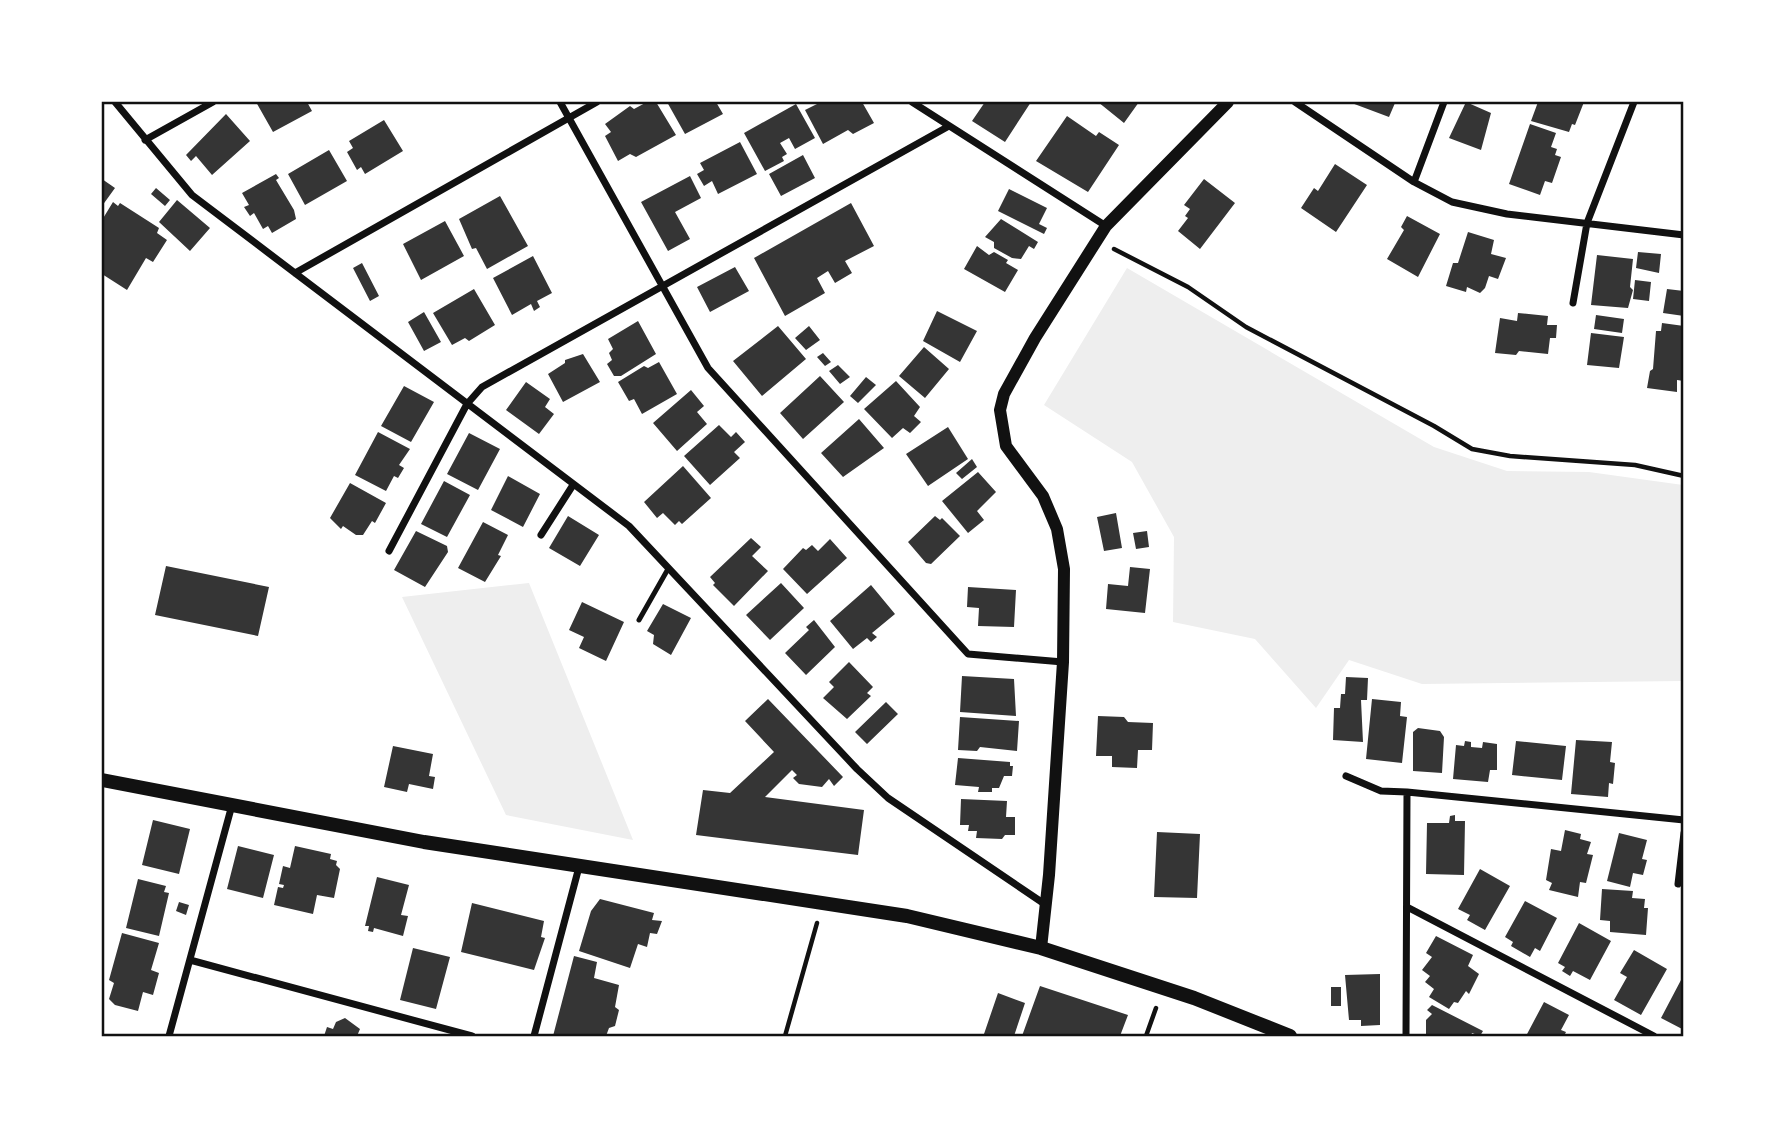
<svg xmlns="http://www.w3.org/2000/svg" width="1785" height="1138" font-family="'Roboto Condensed',sans-serif">
<style>
.green{fill:#eee}
.building{fill:#353535}
.lines{fill:none;stroke-linecap:round;stroke-linejoin:round}
.path{stroke:#111;stroke-width:4.5}
.service{stroke:#111;stroke-width:5}
.minor{stroke:#111;stroke-width:7}
.tertiary{stroke:#111;stroke-width:12}
.secondary{stroke:#111;stroke-width:14}
.neatline{fill:none;stroke:#111;stroke-width:2.5}
</style>
<rect width="100%" height="100%" fill="#fff"/>
<path class="green" d="M1127 268 1434 447 1507 471 1589 472 1683 485V681L1422 684 1349 660 1316 708 1255 639 1173 622 1174 537 1132 462 1044 405Z
M529 583 633 840 506 815 402 597Z"/>
<path class="building" d="M256 102H307L312 111 273 132Z
M647 102H656L676 135 636 157 630 154 618 161 605 136 611 132 605 124 630 106 634 109Z
M667 102H716L723 114 685 134Z
M821 102H862L874 123 853 134 848 130 823 144 805 110Z
M985 102H1031L1005 142 972 121Z
M1098 102H1139L1124 123Z
M1349 102H1391L1395 103 1389 117Z
M1466 102 1491 113 1481 150 1449 138Z
M1538 102H1584L1575 125 1572 124 1569 132 1531 121Z
M796 104 815 138 795 149 789 138 780 143 787 154 782 157 784 161 765 171 744 133Z
M226 114 250 141 212 175 196 156 191 161 186 155Z
M1067 116 1096 136 1099 132 1119 145 1088 192 1036 161Z
M384 120 403 151 365 174 361 167 357 170 347 152 353 148 349 141Z
M1530 124 1556 133 1551 147 1557 149 1555 155 1561 157 1552 183 1545 181 1540 195 1509 184Z
M740 142 757 174 718 194 712 181 704 186 697 174 704 170 700 163Z
M329 150 347 181 305 205 288 174Z
M803 155 815 178 781 196 769 174Z
M1335 164 1367 185 1336 232 1301 208 1314 188 1318 191Z
M276 174 279 178 276 180 294 210 296 219 272 233 268 226 263 229 254 213 250 216 244 207 249 205 242 193Z
M690 176 701 198 675 212 690 239 668 251 641 202Z
M102 179 115 188 102 206Z
M1204 179 1235 203 1200 249 1178 231 1188 218 1185 216 1190 209 1184 205Z
M156 188 170 200 165 206 151 194Z
M1009 189 1047 208 1039 224 1047 228 1044 234 998 211Z
M500 196 528 246 487 269 476 248 472 249 459 219Z
M177 200 210 228 190 251 159 222Z
M113 202 118 206 120 203 159 228 157 233 167 240 153 262 146 258 127 290 102 274V220Z
M851 203 874 246 845 261 852 273 835 283 828 271 817 278 825 293 785 316 754 258Z
M1407 216 1440 234 1418 277 1387 259 1404 230 1401 227Z
M1001 219 1038 242 1034 249 1029 246 1021 259 1012 258 994 248V242L985 237Z
M445 221 464 256 421 280 403 244Z
M1468 232 1494 240 1491 254 1506 258 1498 279 1489 276 1485 288 1480 293 1467 287 1466 292 1446 286 1453 263H1458Z
M977 246 989 255 994 252 1008 260 1006 263 1018 270 1005 292 964 269Z
M1638 252 1661 254 1659 273 1636 268Z
M1597 255 1633 259 1630 287 1633 290 1628 308 1591 305Z
M533 256 552 293 537 301 540 307 534 311 531 304 512 315 493 278Z
M362 263 379 296 370 301 353 268Z
M735 267 749 291 710 312 697 287Z
M1635 280 1651 282 1649 301 1633 299Z
M474 289 495 325 469 341 465 338 452 345 433 313Z
M1667 289 1684 291V316L1663 313Z
M937 311 977 331 960 362 923 341Z
M424 312 441 342 424 351 408 322Z
M1518 313 1548 316 1547 325H1557L1556 338H1550L1548 354 1519 351 1516 355 1495 353 1500 318 1517 321Z
M1596 315 1624 319 1622 333 1594 329Z
M638 321 656 354 621 376H614L607 364 612 360 609 353 613 349 608 339Z
M1662 323 1684 326V381L1677 380V392L1647 388 1650 371 1653 369 1656 331H1661Z
M778 326 806 359 762 396 733 361Z
M809 326 820 340 806 350 795 338Z
M1591 333 1624 337 1619 368 1587 365Z
M924 347 949 369 925 398 899 376Z
M823 353 831 362 825 366 817 357Z
M583 354 600 382 563 402 548 374 565 363V360Z
M659 362 677 394 642 414 634 399 629 401 618 382 644 366 648 368Z
M838 365 850 377 840 384 829 371Z
M820 376 844 402 803 439 780 413Z
M866 377 876 385 858 403 850 396Z
M896 381 920 407 914 416 921 422 910 433 903 428 892 438 864 409Z
M526 382 550 399 545 407 554 414 539 434 506 410Z
M404 386 434 402 411 442 381 426Z
M691 390 704 406 697 412 707 424 677 451 653 423Z
M859 419 884 448 843 477 821 453Z
M719 425 731 437 736 432 745 442 734 452 740 458 710 485 684 456Z
M948 427 968 459 928 486 906 454Z
M378 432 410 449 399 465 404 468 398 478 394 476 386 491 355 475Z
M469 433 500 449 478 490 447 474Z
M972 459 977 467 962 479 956 473Z
M683 466 711 498 682 524 679 521 675 525 663 513 657 518 644 502Z
M978 472 996 492 977 511 984 520 968 533 942 501Z
M508 476 540 494 523 527 491 510Z
M444 481 470 495 447 537 421 524Z
M350 483 386 503 375 523 372 521 363 535H356L343 526 341 529 330 518Z
M1116 513 1122 548 1104 551 1097 517Z
M568 516 599 535 580 566 549 548Z
M935 516 940 520 942 518 960 536 931 564 926 563 908 542Z
M483 522 508 535 498 555 501 556 485 582 458 568Z
M416 531 447 546 448 552 425 587 394 570Z
M1147 531 1149 547 1136 549 1133 533Z
M751 538 761 547 752 556 768 571 734 606 713 585 715 583 710 577Z
M830 539 847 558 807 594 783 569 803 548 806 550 812 545 818 551Z
M166 566 269 587 258 636 155 615Z
M1130 567 1150 569 1145 613 1106 609 1108 584 1128 586Z
M781 583 804 608 770 640 746 615Z
M871 585 895 614 872 633 877 637 871 642 867 638 853 649 830 621Z
M968 587 1016 590 1014 627 978 626 979 608 967 607Z
M582 602 624 622 606 661 579 648 584 637 569 630Z
M663 604 691 618 671 655 653 644 654 635 647 631Z
M814 620 835 647 806 675 785 653 809 630 806 627Z
M849 662 873 687 867 693 871 696 847 719 823 698 834 687 829 682Z
M962 676 1014 679 1016 716 960 712Z
M1346 677 1368 678 1367 700H1361L1363 742 1333 740 1334 708H1340L1341 694H1345Z
M768 699 843 777 834 786 829 779 822 787 799 784 793 778 797 775 792 770 765 797 864 810 858 855 696 835 703 790 730 793 774 752 745 721Z
M1372 699 1401 702 1400 716 1407 717 1402 763 1366 759Z
M886 702 898 714 867 744 855 732Z
M1098 716 1124 717 1128 722 1153 723 1152 750H1138L1137 768 1112 767V756H1096Z
M960 717 1019 721 1017 751 980 747 977 751 958 750Z
M1418 728 1440 731 1444 737 1442 773 1413 771V732Z
M1576 740 1612 742 1610 762 1615 763 1613 784 1609 783 1608 797 1571 794Z
M1465 741 1471 742V747L1482 748 1483 742 1497 744V770H1490L1488 782 1453 779 1456 745 1464 746Z
M1516 741 1566 746 1562 780 1512 775Z
M393 746 433 754 429 776 435 777 433 789 409 784 407 792 384 787Z
M958 758 1010 762V766H1013L1012 776H1004L999 788H992V792H978L979 787 955 785Z
M961 799 1007 801 1006 817H1015V835H1005L1002 839 976 838 977 831H968L969 825H960Z
M1455 815V821H1465L1464 875 1426 874 1427 823H1449L1450 816Z
M153 820 190 829 179 874 142 865Z
M1565 830 1581 834 1580 839 1591 842 1587 854 1593 855 1586 883 1580 882 1578 897 1549 890 1552 883 1546 880 1551 849 1561 851Z
M1157 832 1200 834 1197 898 1154 897Z
M1619 833 1647 840 1642 859 1647 860 1643 875 1633 873 1630 887 1607 881Z
M238 846 274 855 263 898 227 889Z
M295 846 331 854 330 859 337 861 336 865 340 869 334 898 317 895 313 914 274 905 278 887 283 888 284 885 279 884 283 866 290 868Z
M1480 869 1510 886 1485 930 1467 920 1470 915 1458 909Z
M377 877 409 885 401 915 408 916 403 936 374 928 373 932 368 931 369 926H365Z
M138 879 166 886 164 892 169 893 159 936 126 928Z
M1602 889 1633 891 1632 898 1645 899 1644 908H1648L1646 935 1610 932V921L1600 920Z
M600 899 654 913 652 920 662 921 657 934 650 933 647 947 638 944 630 968 579 951 591 911Z
M1525 901 1557 918 1540 951 1535 948 1530 957 1511 946 1513 942 1505 937Z
M179 902 189 905 186 915 176 911Z
M472 903 544 921 541 937 545 938 534 970 461 952Z
M1579 923 1611 941 1590 980 1573 971 1570 976 1562 971 1565 967 1558 963Z
M122 933 159 943 151 970 159 973 153 995 143 992 138 1011 115 1005 109 999 114 983 109 980Z
M1436 936 1473 955 1468 966 1479 974 1469 994 1466 991 1458 1003 1454 1002 1449 1009 1429 997 1434 989 1425 982 1430 976 1422 970 1432 957 1426 953Z
M413 948 450 957 436 1009 400 1000Z
M1634 950 1667 969 1641 1015 1614 1000 1627 977 1620 973Z
M574 956 597 962 594 978 619 985 615 1007 619 1010 615 1026 609 1028 606 1036H553Z
M1380 974V1025L1361 1026V1020H1349L1345 975Z
M1681 980 1684 982V1030L1661 1018Z
M1040 986 1128 1015 1120 1036H1022Z
M1331 987H1341V1006H1331Z
M998 993 1025 1003 1014 1036 984 1034Z
M1544 1002 1569 1015 1561 1030 1566 1032 1564 1036H1526Z
M1432 1005 1483 1031 1480 1036 1472 1033 1471 1036H1426V1020L1432 1014 1427 1010Z
M345 1018 360 1029 357 1036H324L327 1027 333 1029 336 1022Z"/>
<g class="lines">
<path class="path" d="M1114 249 1188 287 1246 327 1434 426 1472 449 1510 456 1635 465 1684 476
M785 1036 817 923
M1146 1036 1156 1008"/>
<path class="service" d="M639 620 668 569"/>
<path class="minor" d="M115 102 192 195 629 526 857 769 888 798 1046 905
M560 102 708 368 968 654 1063 662
M912 102 1106 226
M1295 102 1414 182 1452 202 1507 214 1684 235
M145 140 213 102
M1414 182 1444 102
M295 273 597 102
M1573 303 1587 223 1634 102
M541 535 573 485
M389 551 467 404 482 387 949 126
M1346 776 1381 791 1407 792
M1678 884 1684 833
M1409 908 1654 1036
M190 960 472 1036
M169 1036 232 805
M534 1036 579 867
M1406 1036 1407 792 1684 820"/>
<path class="tertiary" d="M1041 948 1049 875 1063 662 1064 569 1057 529 1043 496 1006 446 1000 410 1004 394 1035 338 1106 226 1228 102"/>
<path class="secondary" d="M102 780 424 842 907 916 1041 948 1194 998 1290 1036"/>
</g>
<rect width="1785" height="1138" fill="none" stroke="#ffffff" stroke-width="206"/>
<rect x="103" y="103" width="1579" height="932" class="neatline"/>
</svg>
